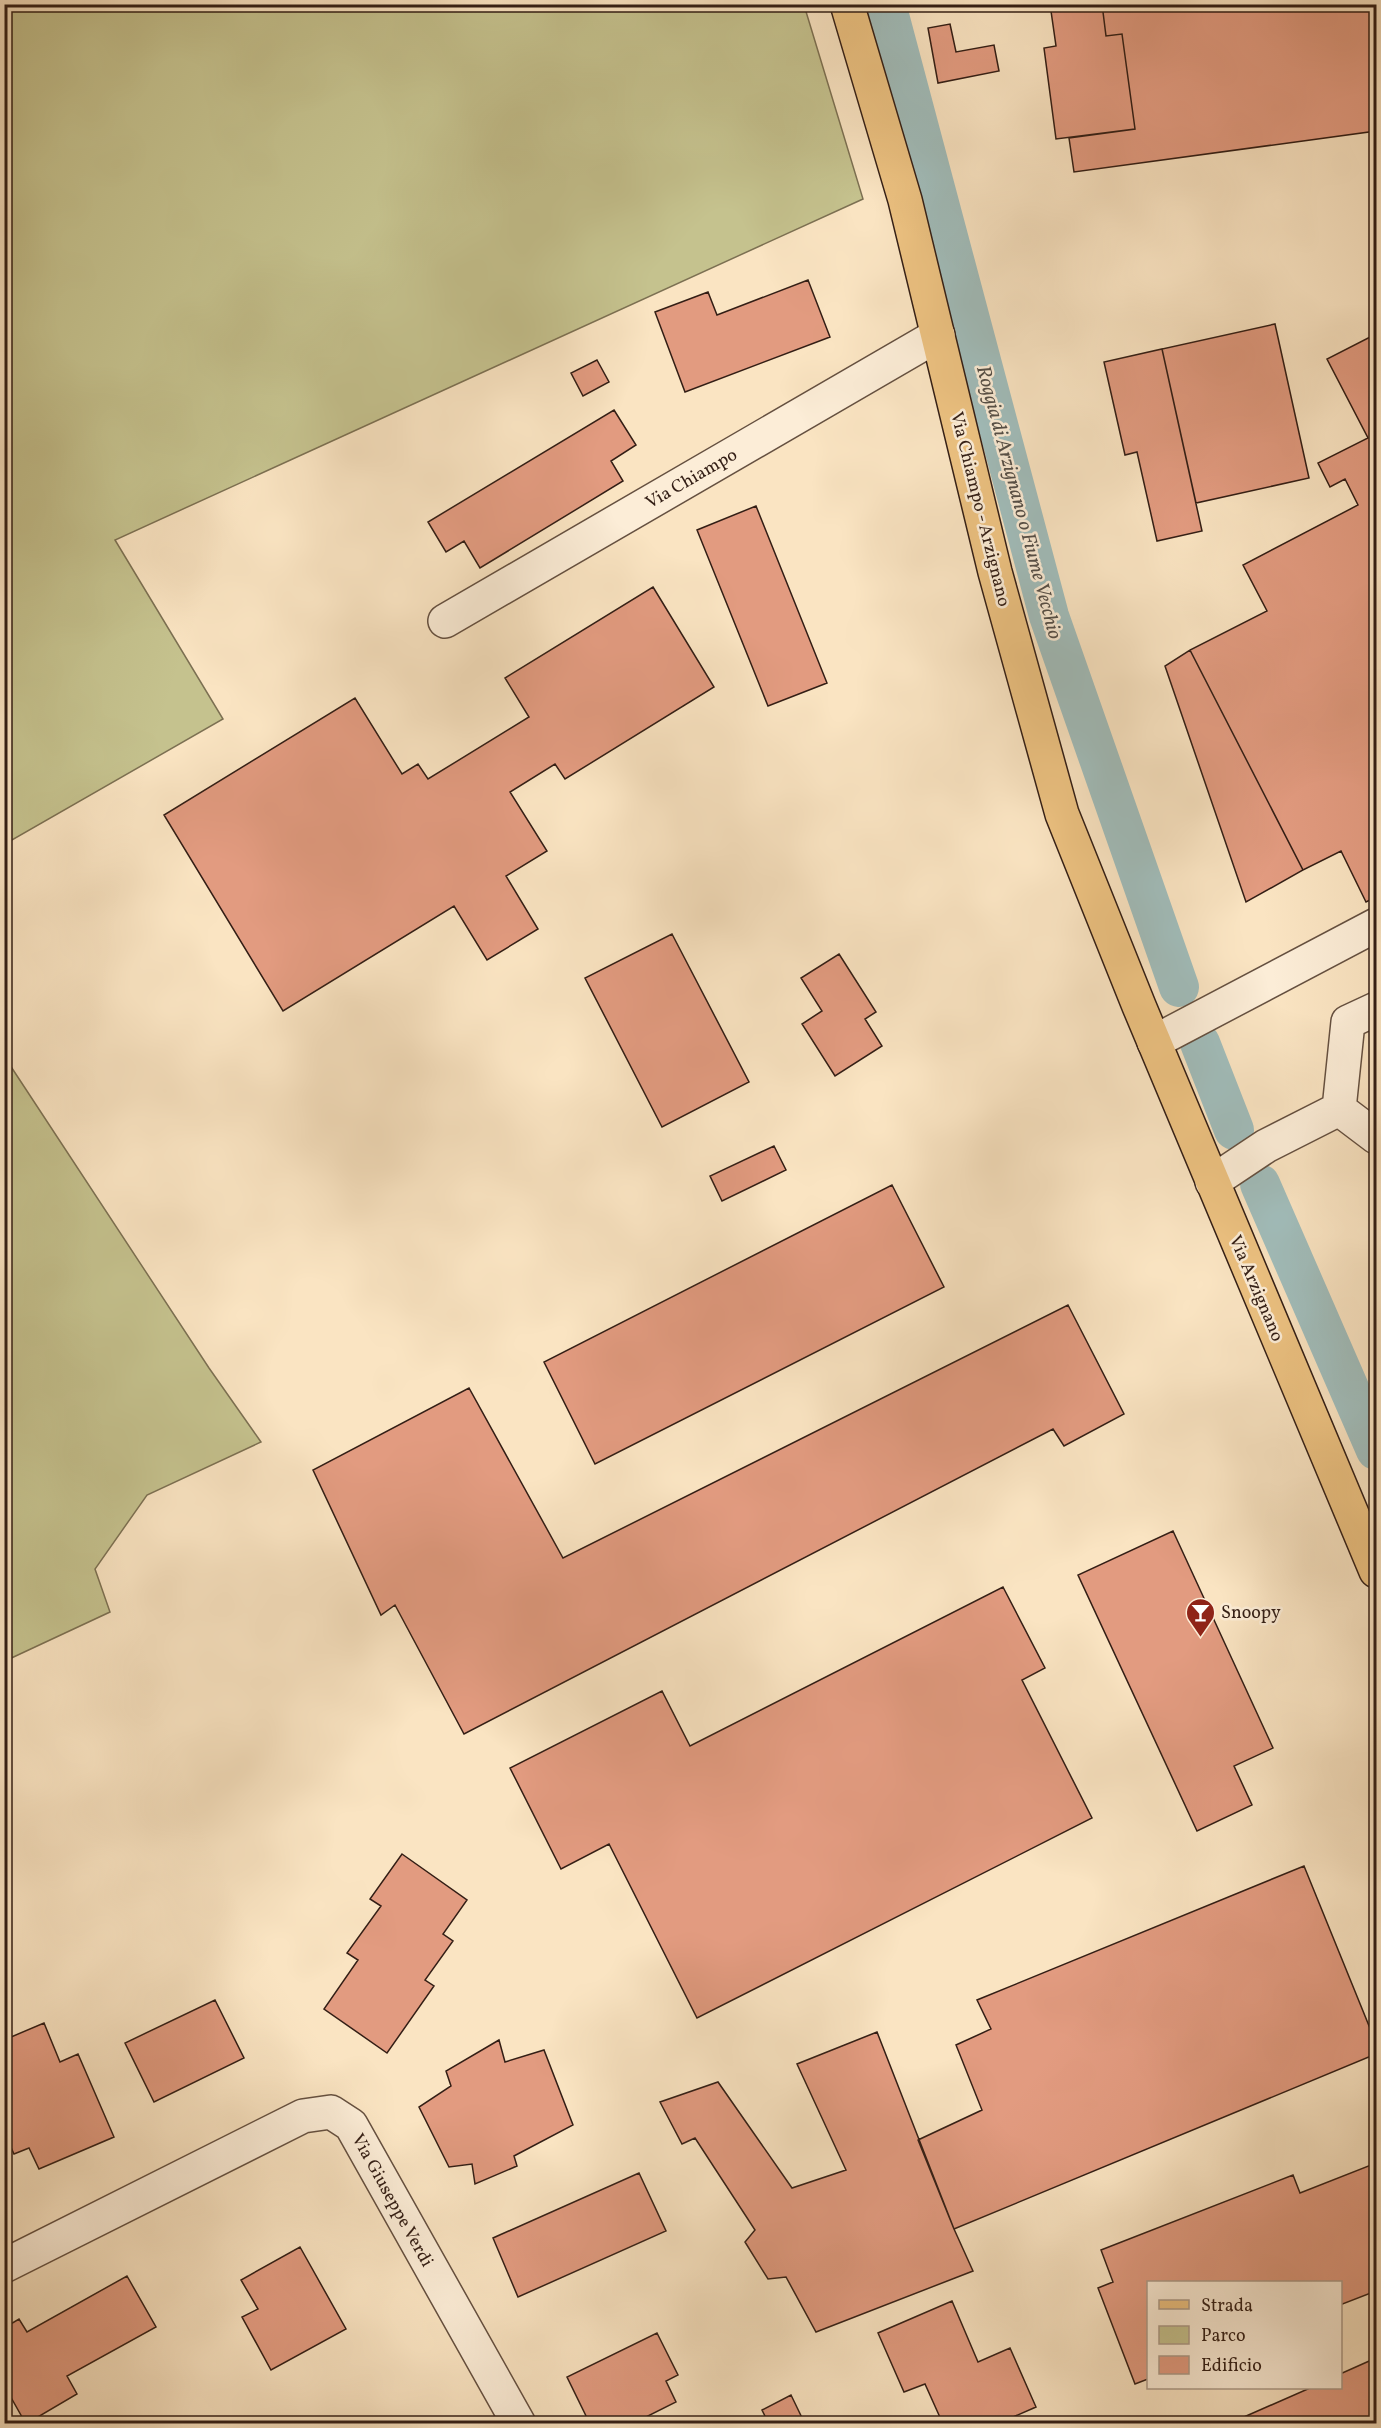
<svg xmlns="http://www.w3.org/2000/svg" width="1381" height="2428" font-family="Vollkorn,serif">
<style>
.green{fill:#c5c28e;stroke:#7c7052;stroke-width:1.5}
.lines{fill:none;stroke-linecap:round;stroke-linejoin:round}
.canal{stroke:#a1bdbb;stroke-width:40}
.building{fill:#e29b80;stroke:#331e15;stroke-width:1.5}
.minor-casing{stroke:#655040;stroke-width:36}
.major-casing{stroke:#331e15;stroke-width:36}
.minor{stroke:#fcedd7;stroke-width:33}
.major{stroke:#edc281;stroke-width:33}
.labels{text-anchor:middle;stroke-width:5;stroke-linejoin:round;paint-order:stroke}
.street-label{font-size:18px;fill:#331e15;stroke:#fcedd7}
.poi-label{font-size:18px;fill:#331e15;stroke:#fcedd7;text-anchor:start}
.water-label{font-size:20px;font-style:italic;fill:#544e47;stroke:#fcedd7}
</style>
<rect width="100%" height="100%" fill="#fae4c2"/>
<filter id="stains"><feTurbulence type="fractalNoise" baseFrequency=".00333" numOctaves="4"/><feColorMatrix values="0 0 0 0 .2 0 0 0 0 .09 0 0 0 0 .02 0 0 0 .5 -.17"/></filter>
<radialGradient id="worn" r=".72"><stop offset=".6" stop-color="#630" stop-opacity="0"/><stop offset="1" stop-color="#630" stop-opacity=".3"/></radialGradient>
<path class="green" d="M5 4 804 5 863 199 115 540 223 719 5 844Z
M4 1056 209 1368 261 1442 147 1495 95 1569 110 1612 5 1661Z"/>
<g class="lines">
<path class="canal" d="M887 8 1049 616 1179 987
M1200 1043 1234 1130
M1260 1184 1376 1450"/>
</g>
<path class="building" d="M1050 4H1102L1106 36 1122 34 1135 129 1056 139 1044 48 1056 46Z
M1102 4H1376V131L1074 172 1069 138 1135 129 1122 34 1106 36Z
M950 24 956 52 994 45 999 71 938 83 928 28Z
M808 280 830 337 685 392 655 312 708 292 717 315Z
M1275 324 1309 478 1196 503 1162 349Z
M1376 334V897L1366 902 1341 851 1303 870 1190 650 1267 611 1243 565 1358 505 1345 479 1330 487 1318 463 1368 438 1327 359Z
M1162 349 1202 531 1157 541 1137 452 1125 455 1104 362Z
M597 360 609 382 583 396 571 373Z
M614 410 636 445 611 461 623 481 480 568 464 541 446 552 428 522Z
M756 506 827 683 768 706 697 530Z
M653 587 714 687 565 779 555 764 510 792 547 851 506 876 538 929 487 960 454 906 283 1011 164 815 355 698 402 774 418 764 428 779 529 717 505 678Z
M1190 650 1303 870 1246 902 1165 666Z
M672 934 749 1082 662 1127 585 978Z
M839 954 876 1012 865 1019 882 1046 835 1076 802 1024 822 1011 801 978Z
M774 1146 786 1170 722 1201 710 1176Z
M892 1185 944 1287 595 1464 544 1362Z
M1068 1305 1124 1414 1064 1446 1053 1429 464 1734 395 1605 381 1615 313 1470 469 1388 563 1558Z
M1173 1531 1273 1748 1234 1766 1252 1805 1197 1831 1078 1575Z
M1003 1587 1045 1668 1022 1680 1092 1818 697 2018 609 1844 561 1869 510 1768 662 1691 690 1746Z
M402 1854 467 1900 443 1934 453 1941 425 1980 434 1986 387 2053 324 2009 358 1960 347 1953 381 1906 370 1899Z
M1304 1866 1376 2043V2054L954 2229 918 2140 982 2110 956 2045 991 2029 977 2000Z
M215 2000 244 2058 154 2102 125 2043Z
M44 2023 60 2062 78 2054 114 2137 39 2169 29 2148 14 2154 4 2132V2040Z
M877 2032 954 2229 973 2271 816 2332 786 2277 768 2279 745 2242 755 2230 695 2138 682 2144 660 2102 718 2082 792 2188 846 2170 797 2064Z
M499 2040 505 2062 544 2050 573 2125 514 2156 517 2166 475 2184 472 2164 449 2167 419 2107 451 2086 446 2071Z
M1376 2163V2291L1340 2305V2282H1148V2379L1135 2384 1098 2288 1113 2282 1101 2250 1293 2175 1300 2193Z
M639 2173 666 2231 518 2297 493 2238Z
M300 2247 346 2329 271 2370 242 2317 258 2309 241 2280Z
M127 2276 156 2327 67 2376 77 2394 26 2424 4 2385V2328L19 2319 27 2332Z
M952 2301 978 2362 1010 2348 1036 2407 997 2424H943L925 2384 904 2392 878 2333Z
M657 2333 678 2375 666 2381 676 2402 632 2424H590L567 2377Z
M1376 2358V2424H1228L1310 2388H1340V2374Z
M791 2395 805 2424H769L762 2410Z"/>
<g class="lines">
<defs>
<path id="minor" d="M445 621 938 335
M1154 1042 1376 925
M1339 1109 1348 1022 1376 1009
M1339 1109 1376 1137
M1212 1182 1266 1146 1339 1109
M4 2266 303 2116 331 2112 351 2125 519 2424"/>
<path id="major" d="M847 4 905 200 995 572 1062 814 1139 1006 1376 1571"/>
</defs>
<use href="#minor" class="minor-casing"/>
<use href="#major" class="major-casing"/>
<use href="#minor" class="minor"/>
<use href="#major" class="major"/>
</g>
<defs>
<symbol id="bar-pin" viewBox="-11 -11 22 30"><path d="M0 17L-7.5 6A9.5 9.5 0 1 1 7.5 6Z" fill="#8f2418" stroke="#fcedd7"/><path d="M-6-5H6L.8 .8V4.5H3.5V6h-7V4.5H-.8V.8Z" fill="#fff"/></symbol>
</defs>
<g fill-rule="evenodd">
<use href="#bar-pin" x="1184" y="1596" width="33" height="45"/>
</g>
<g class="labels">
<g class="street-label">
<text transform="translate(691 478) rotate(-30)" y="6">Via Chiampo</text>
<text transform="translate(981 509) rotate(76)" y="6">Via Chiampo - Arzignano</text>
<text transform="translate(1257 1288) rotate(67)" y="6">Via Arzignano</text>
<text transform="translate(393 2200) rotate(61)" y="6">Via Giuseppe Verdi</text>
</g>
<g class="poi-label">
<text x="1221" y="1618">Snoopy</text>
</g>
<g class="water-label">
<text transform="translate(1020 502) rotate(75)" y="7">Roggia di Arzignano o Fiume Vecchio</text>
</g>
</g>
<rect width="1381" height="2428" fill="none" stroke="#fae4c2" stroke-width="24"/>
<rect x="6" y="6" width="1369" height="2416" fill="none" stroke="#331e15" stroke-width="3"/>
<rect x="12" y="12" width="1357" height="2404" fill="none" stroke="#331e15" stroke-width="1.5"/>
<rect x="1147" y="2281" width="195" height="108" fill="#fcedd7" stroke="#ac9a89" stroke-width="1.5"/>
<rect x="1159" y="2300" width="30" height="9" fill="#edc281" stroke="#ac9a89" stroke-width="1.5"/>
<text x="1201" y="2311" font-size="18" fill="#331e15">Strada</text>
<rect x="1159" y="2326" width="30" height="18" fill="#c5c28e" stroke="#ac9a89" stroke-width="1.5"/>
<text x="1201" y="2341" font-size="18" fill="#331e15">Parco</text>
<rect x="1159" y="2356" width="30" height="18" fill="#e29b80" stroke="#ac9a89" stroke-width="1.5"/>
<text x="1201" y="2371" font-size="18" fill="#331e15">Edificio</text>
<rect width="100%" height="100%" filter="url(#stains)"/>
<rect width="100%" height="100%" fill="url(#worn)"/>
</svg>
